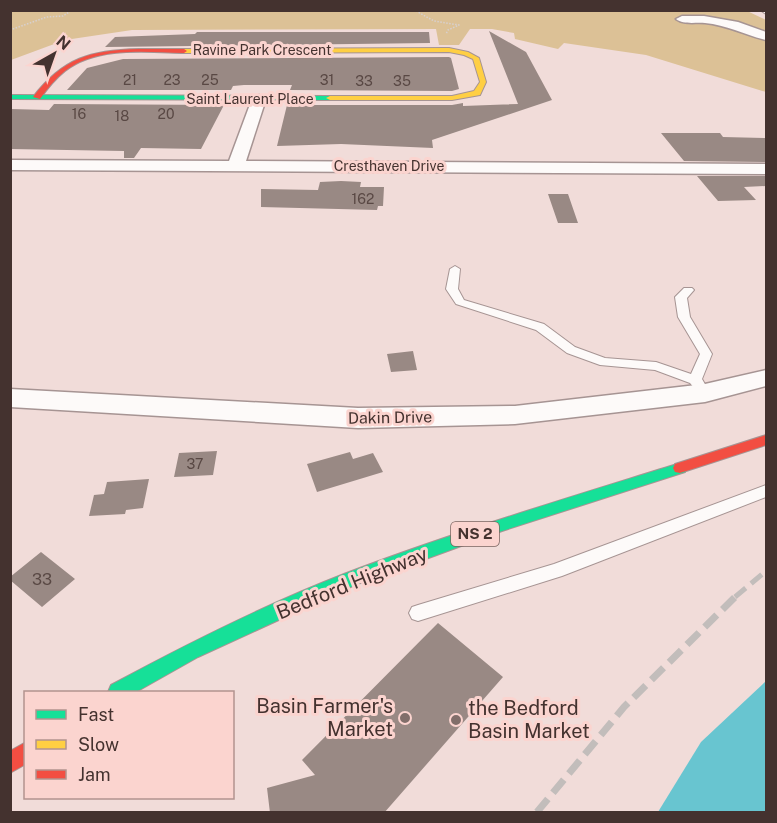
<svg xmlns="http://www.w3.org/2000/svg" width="777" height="823" font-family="'Public Sans',sans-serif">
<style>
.green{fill:#dcc196}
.water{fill:#68c5d0}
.building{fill:#998984}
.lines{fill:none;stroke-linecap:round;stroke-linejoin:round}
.lane-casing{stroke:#a69493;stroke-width:2}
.street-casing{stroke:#a69493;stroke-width:3}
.fast-casing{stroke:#a69493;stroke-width:2}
.slow-casing{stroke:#a69493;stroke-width:2}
.jam-casing{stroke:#a69493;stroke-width:2}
.path{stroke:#d7d0cf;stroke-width:1.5;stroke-dasharray:1.5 1.5;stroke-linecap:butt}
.lane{fill:#fdfaf9;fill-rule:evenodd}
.street{fill:#fdfaf9;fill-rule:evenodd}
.fast{fill:#16e098;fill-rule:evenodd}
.slow{fill:#ffcf43;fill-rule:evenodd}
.jam{fill:#f24e42;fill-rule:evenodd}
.rail-far1{stroke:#c2bdbb;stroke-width:5;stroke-dasharray:14 7;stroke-linecap:butt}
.rail{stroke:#c2bdbb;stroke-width:7;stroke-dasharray:17 8;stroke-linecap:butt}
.poi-dot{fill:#816e6a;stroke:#fbd4cf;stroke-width:2}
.labels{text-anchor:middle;stroke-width:6;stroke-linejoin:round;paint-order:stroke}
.far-street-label{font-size:14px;fill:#44322f;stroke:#fbd4cf}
.number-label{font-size:14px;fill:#594844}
.shield{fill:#fbd4cf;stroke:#7b635f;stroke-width:1.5}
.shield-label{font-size:15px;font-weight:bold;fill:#44322f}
.street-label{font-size:16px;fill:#44322f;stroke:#fbd4cf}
.near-number-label{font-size:16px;fill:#594844}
.near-street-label{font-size:20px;fill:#44322f;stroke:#fbd4cf}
.near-poi-label{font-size:20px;fill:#44322f;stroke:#fbd4cf;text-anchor:end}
</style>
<rect width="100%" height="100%" fill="#f1dcd9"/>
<path class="green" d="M745 10 766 20V92L646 55 564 43 558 49 515 39 514 33 492 29H470L459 45H439L436 29 132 30 65 40 11 60V11Z"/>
<path class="water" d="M766 681V812H658L701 742Z"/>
<path class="building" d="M489 31 526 52 552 100 432 140 433 148 341 144 277 146 287 105H452L463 103V106L518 104Z
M197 32H429L430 43 105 47 115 37 195 34Z
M449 57 451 58 459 89 452 91 290 90 292 85H244L233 86 231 90H67L87 68 123 59Z
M54 104 224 105 201 149 141 148 134 158H124V151L10 149V109L49 110Z
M661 133H720L723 137 766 138V162L684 161Z
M697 176H766V186L744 187 756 200 718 201Z
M341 181 361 182 360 187H384L383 206H378L377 210 261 207V189L318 190 320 182Z
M548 194H568L578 223H558Z
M413 351 417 370 391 372 387 354Z
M217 451 213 475 174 477 179 453Z
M350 452 353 459 373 453 383 472 317 492 307 464Z
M149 479 143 508 126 510 125 514 89 516 94 495 104 494 107 482Z
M41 552 75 579 42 607 10 580V577Z
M438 623 503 677 384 813H270L267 788 315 775 302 760Z"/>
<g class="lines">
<defs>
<path id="lane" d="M766 10V14L760 10Z
M455 266 460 269 458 289 464 300 544 324 575 347 605 358 656 362 691 374 700 354 678 317 675 297 684 288H692L694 290 687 298 690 317 712 354 702 379 706 386 705 389H695L690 383 655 370 600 365 567 353 536 330 456 304 446 289 450 269Z
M766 485V497L562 576 418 621 412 619 409 613 412 607 418 605 554 564Z"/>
<path id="street" d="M704 16 738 22 766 32V40C745 35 727 25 705 23 695 22 684 25 676 19L682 16Z
M259 95 266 99 246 161 766 164V174L10 170V160L229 161 252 99Z
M766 370V386L705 402 515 424 358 428 10 407V389L358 408 515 406 705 384Z"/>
<path id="fast" d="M10 95 330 96 334 98 330 100 10 99Z
M680 463 685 464 687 468 685 472 502 531 355 585 198 657 136 692H108L111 685C187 644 264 605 344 574 454 532 568 498 680 463Z"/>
<path id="slow" d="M449 48 468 52 479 58 486 82 480 95 452 100H330L326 98 330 96H452L474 91 480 82 473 59 464 55 449 52 184 53 181 51 184 49Z"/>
<path id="jam" d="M139 49H184L187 51 184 53C146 52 97 46 65 71 55 79 47 89 40 99L33 97C63 58 91 50 139 49Z
M766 435V445L680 473 675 472 673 468 675 464Z
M26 742V764L10 773V751Z"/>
</defs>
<use href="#lane" class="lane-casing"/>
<use href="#street" class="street-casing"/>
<use href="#fast" class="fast-casing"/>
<use href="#slow" class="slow-casing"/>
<use href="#jam" class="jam-casing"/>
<path class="path" d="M398 10 416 11 434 21 459 25 448 30 446 34
M10 30 47 17 63 16 72 10"/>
<use href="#lane" class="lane"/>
<use href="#street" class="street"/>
<use href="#fast" class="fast"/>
<use href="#slow" class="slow"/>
<use href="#jam" class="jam"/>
<path class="rail-far1" d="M735 597 766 571"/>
<path class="rail" d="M537 812 624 707 736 596"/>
</g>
<g class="poi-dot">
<circle cx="405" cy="718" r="6"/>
<circle cx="456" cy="720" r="6"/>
</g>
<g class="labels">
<g class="far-street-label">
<text x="262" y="55">Ravine Park Crescent</text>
<text x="250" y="104">Saint Laurent Place</text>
<text x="389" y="171">Cresthaven Drive</text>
</g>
<g class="number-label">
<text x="130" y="85">21</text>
<text x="172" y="85">23</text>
<text x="210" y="85">25</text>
<text x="327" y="85">31</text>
<text x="364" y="86">33</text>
<text x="402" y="86">35</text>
<text x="79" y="119">16</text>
<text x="166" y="119">20</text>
<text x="122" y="121">18</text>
<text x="363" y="204">162</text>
<text x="195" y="469">37</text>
</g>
<rect class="shield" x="451" y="522" width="48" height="24" rx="4.5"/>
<g class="shield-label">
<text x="475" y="539">NS 2</text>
</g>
<g class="street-label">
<text transform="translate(390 417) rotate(-1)" y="6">Dakin Drive</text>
</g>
<g class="near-number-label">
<text x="42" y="585">33</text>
</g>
<g class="near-street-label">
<text transform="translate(352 583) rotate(-22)" y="7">Bedford Highway</text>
</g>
<g class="near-poi-label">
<text x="393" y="713">Basin Farmer's<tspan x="393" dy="23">Market</tspan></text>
<text x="468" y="715" text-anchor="start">the Bedford<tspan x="468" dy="23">Basin Market</tspan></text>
</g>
</g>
<rect width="777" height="823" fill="none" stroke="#44322f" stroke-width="24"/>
<rect x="24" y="691" width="210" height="108" fill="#fbd4cf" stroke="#b2938f" stroke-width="1.5"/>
<rect x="36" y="710" width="30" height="9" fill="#16e098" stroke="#b2938f" stroke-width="1.5"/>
<text x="78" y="721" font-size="18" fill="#44322f">Fast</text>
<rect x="36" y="740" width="30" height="9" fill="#ffcf43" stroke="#b2938f" stroke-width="1.5"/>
<text x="78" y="751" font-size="18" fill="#44322f">Slow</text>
<rect x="36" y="770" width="30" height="9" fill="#f24e42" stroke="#b2938f" stroke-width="1.5"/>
<text x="78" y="781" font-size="18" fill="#44322f">Jam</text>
<g transform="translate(54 54) rotate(40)" stroke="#fbd4cf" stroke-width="4.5" paint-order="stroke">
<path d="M0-4.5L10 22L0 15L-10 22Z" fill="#44322f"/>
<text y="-9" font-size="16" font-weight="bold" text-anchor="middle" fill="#44322f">N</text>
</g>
</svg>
